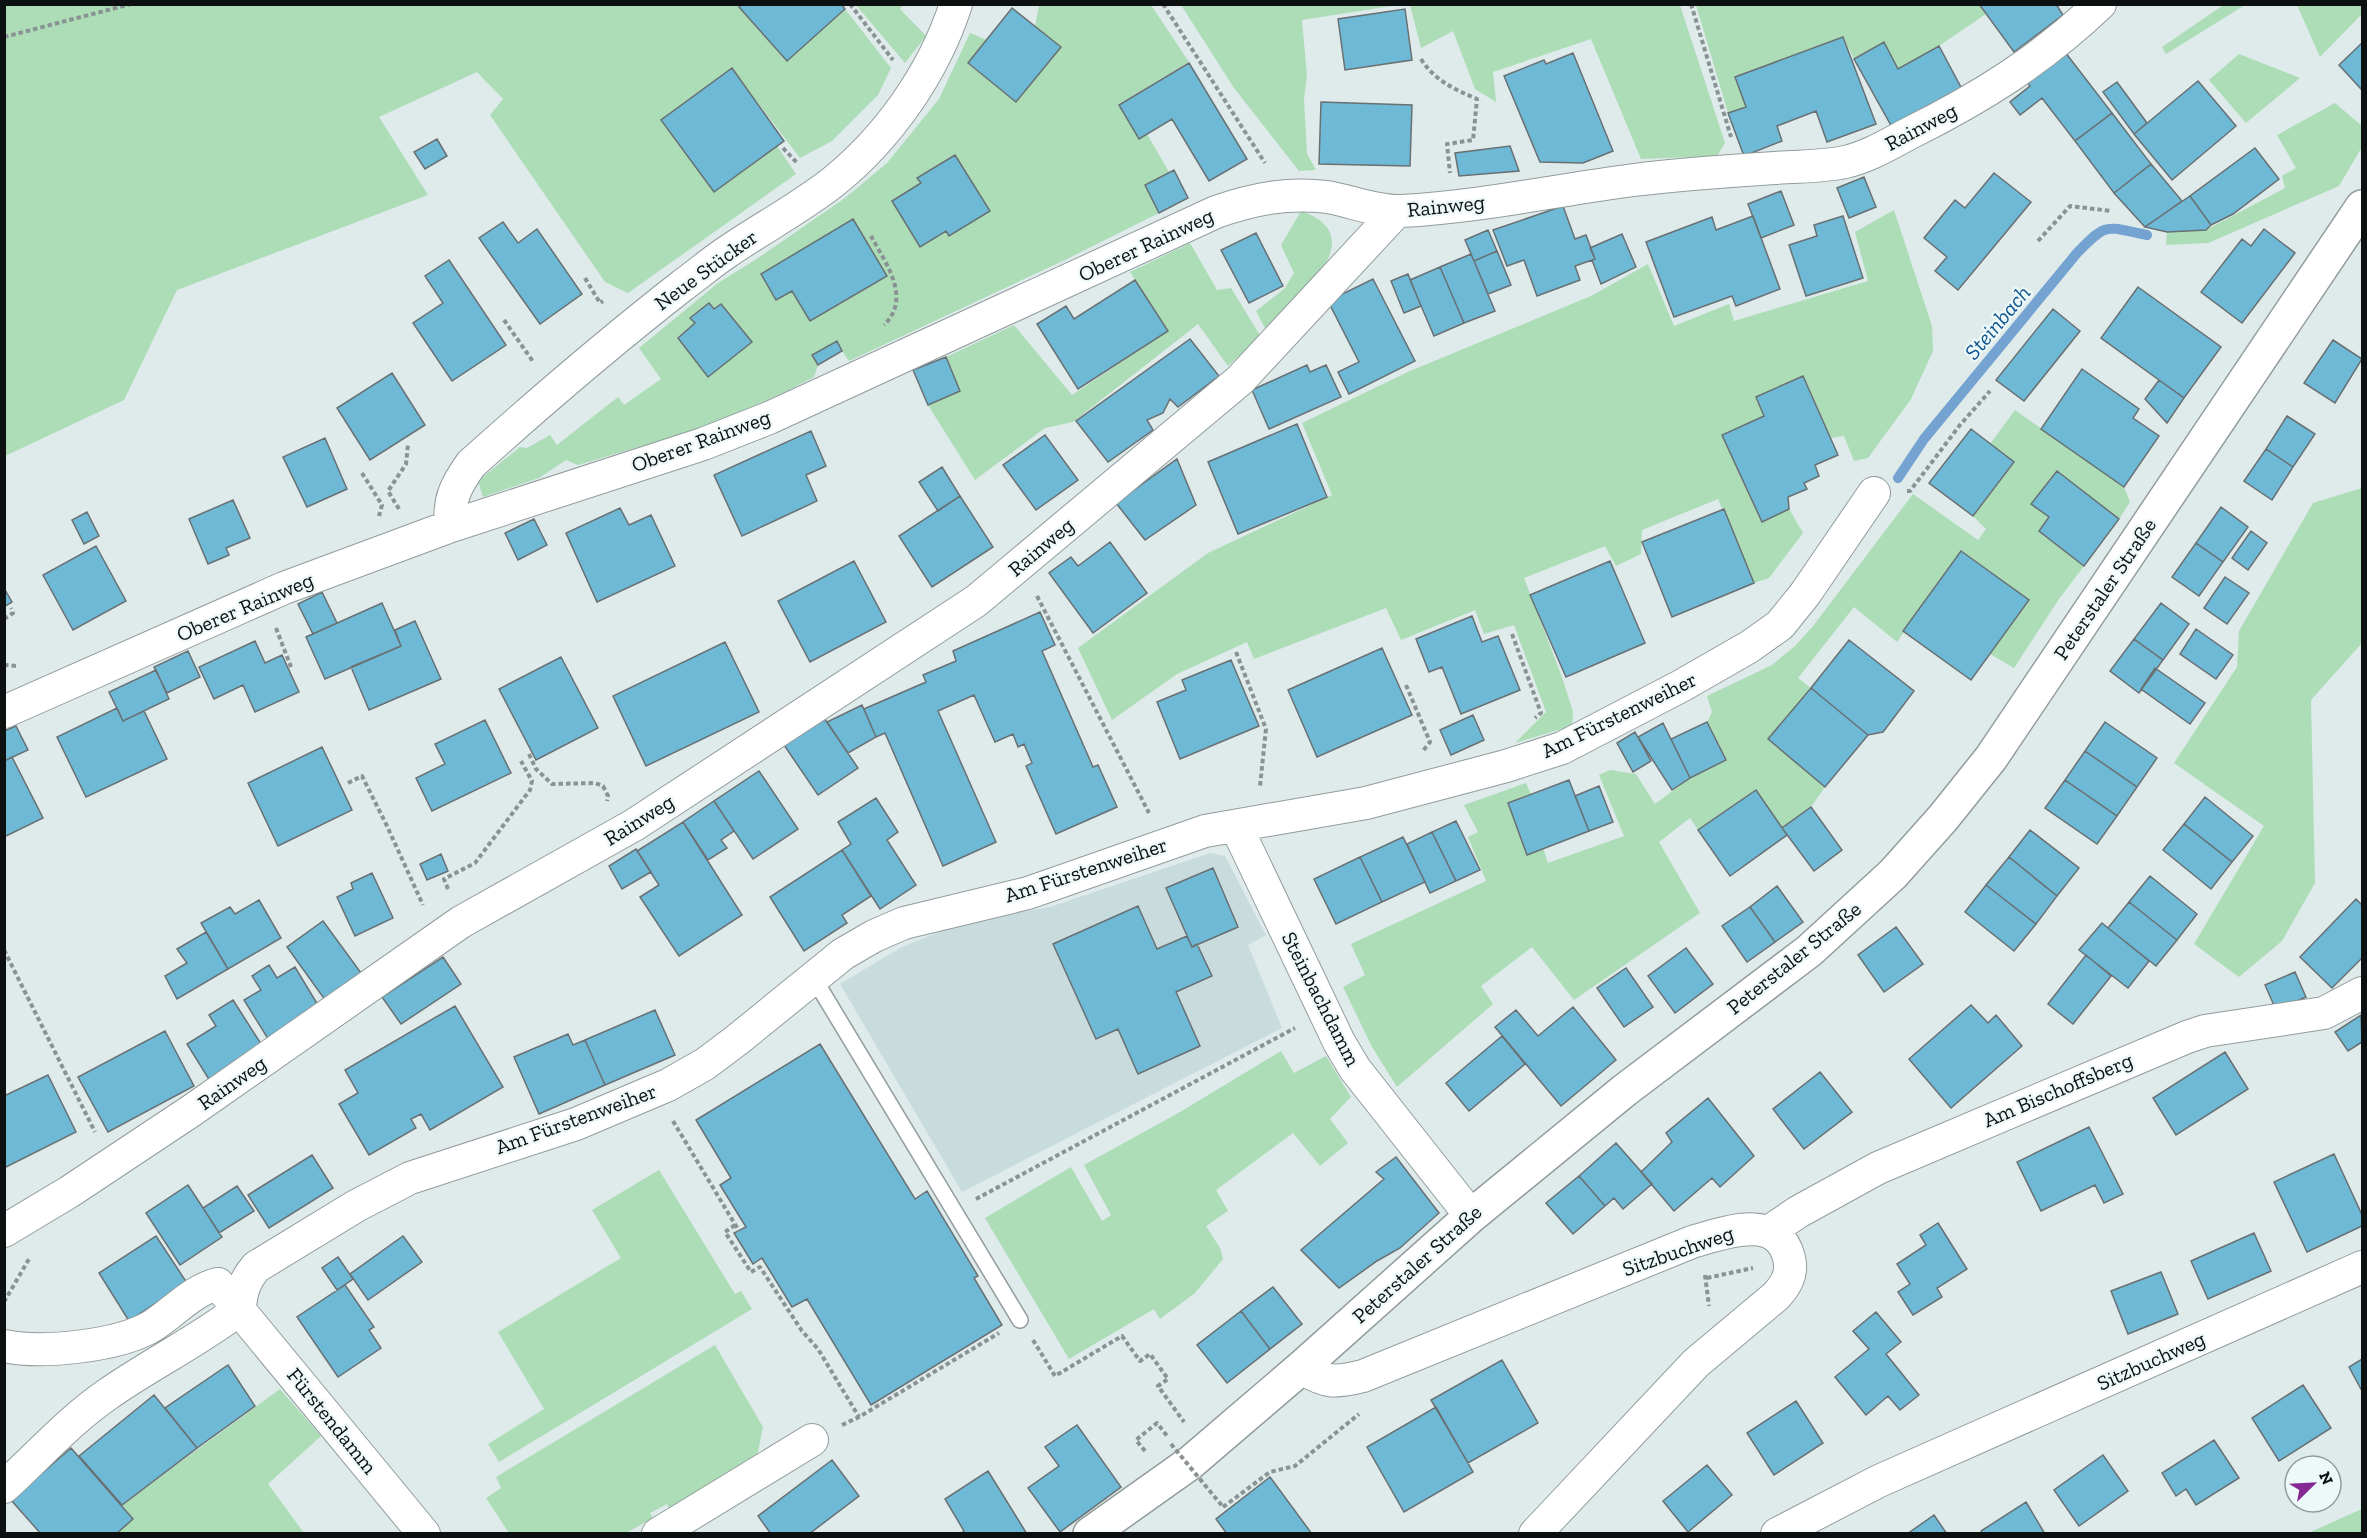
<svg xmlns="http://www.w3.org/2000/svg" width="2367" height="1538" font-family="'Zilla Slab',serif">
<style>
.built{fill:#c9dcdd}
.green{fill:#acddb7;fill-rule:evenodd}
.lines{fill:none;stroke-linecap:round;stroke-linejoin:round}
.stream{stroke:#74a2d1;stroke-width:10}
.building{fill:#6eb9d5;stroke:#687073;stroke-width:1.5}
.lane-casing{stroke:#929c9d;stroke-width:18}
.street-casing{stroke:#929c9d;stroke-width:34}
.secondary-casing{stroke:#929c9d;stroke-width:36}
.path{stroke:#8b9293;stroke-width:4;stroke-dasharray:4.5 3;stroke-linecap:butt}
.lane{stroke:#fff;stroke-width:15}
.street{stroke:#fff;stroke-width:32}
.secondary{stroke:#fff;stroke-width:33}
.path-bridge{stroke:#8b9293;stroke-width:4;stroke-dasharray:4.5 3;stroke-linecap:butt}
.labels{text-anchor:middle;stroke-width:4.5;stroke-linejoin:round;paint-order:stroke}
.street-label{font-size:21px;fill:#0d1011;stroke:#edf8f8}
.water-label{font-size:22px;font-style:italic;fill:#0c548e;stroke:#edf8f8}
</style>
<rect width="100%" height="100%" fill="#dfeaeb"/>
<path class="built" d="M1210 853 1225 856 1266 935 1248 945 1282 1028 962 1192 840 984 902 947 958 924 1050 907Z"/>
<path class="green" d="M1979 4 1986 14 1939 46 1898 69 1884 42 1854 59 1843 37 1735 77 1746 107 1728 113 1696 5Z
M2225 4 2245 5 2166 54 2162 47Z
M4 5H743L740 8 787 61 845 9 891 68 878 95 832 141 800 158 732 69 662 120 714 192 777 146 796 174 628 293 605 282 490 115 503 99 477 72 379 117 428 195 177 290 124 400 5 456Z
M856 5H903L900 9 926 36 905 63Z
M1039 5H1151L1189 62 1119 105 1139 139 1147 134 1169 172 1146 185 1159 213 1067 259 849 361 842 351 818 365 814 377 789 390 709 426 578 465 566 460 539 478 483 497 478 481 520 447 527 448 550 435 557 445 618 397 624 405 661 379 639 348 718 283 758 258 845 198 887 163 939 99 970 33 987 40 968 64 1016 102 1060 47 1035 27ZM955 155 989 211 950 236 946 231 920 247 892 201 921 183 917 177ZM853 219 887 275 810 321 792 291ZM709 303 714 309 708 376 678 338 695 323 691 318Z
M1181 5H1398L1302 20 1307 76 1304 98 1307 154 1316 170 1299 171 1234 88Z
M1410 5H1680L1725 143 1717 156 1641 159 1591 39 1493 72 1496 102 1475 89 1453 31 1421 48Z
M2297 5H2362V14L2320 57Z
M2239 54 2300 78 2246 123 2209 80Z
M2335 103 2362 126V147L2339 186 2208 243 2166 245 2167 232 2206 230 2285 188 2282 176 2296 168 2277 135Z
M1894 210 1932 326 1933 351 1911 399 1868 458 1854 461 1844 436 1831 438 1803 376 1756 397 1764 416 1722 435 1761 521 1789 509 1803 533 1769 578 1754 583 1718 499 1642 530 1641 554 1616 566 1605 546 1524 578 1562 677 1573 712 1572 726 1515 743 1546 712 1514 625 1484 634 1475 610 1401 640 1386 608 1254 659 1247 642 1177 674 1112 720 1078 648 1208 553 1332 495 1302 423 1410 371 1591 296 1648 264 1674 326 1729 304 1734 321 1868 281 1855 232Z
M1301 211C1376 237 1295 300 1266 330L1256 311 1285 288 1294 273 1281 245Z
M1190 243 1217 290 1231 288 1261 337 1228 366 1198 324 1073 422 1045 428 975 480 928 405 960 391 946 357 1014 325 1072 395 1168 331 1130 272Z
M2015 410 2124 487 2130 502 2119 519 2057 471 2032 504 2049 517 2039 532 2084 566 2059 599 2014 668 1990 654 2029 600 1961 551 1897 642 1854 607 1798 678 1811 688 1769 739 1825 787 1811 807 1782 828 1755 790 1698 830 1690 818 1659 842 1700 913 1574 1000 1532 947 1481 986 1493 1004 1397 1087 1372 1047 1343 987 1365 975 1351 944 1486 881 1468 837 1478 832 1464 805 1526 783 1531 794 1508 803 1526 854 1543 848 1548 863 1624 836 1599 775 1610 770 1636 774 1655 804 1690 778 1726 760 1707 722 1712 712 1707 696 1772 665 1795 646 1813 626 1913 494 1978 540 1986 529 1973 516 2014 462 1990 444Z
M2362 488V643L2311 700 2315 883 2282 941 2239 977 2194 944 2264 826 2174 763 2237 667 2239 631 2313 503Z
M1281 1051 1294 1073 1326 1056 1351 1097 1330 1119 1348 1143 1320 1166 1293 1133 1216 1190 1228 1211 1206 1226 1220 1248 1223 1259 1195 1293 1160 1319 1154 1309 1069 1359 985 1218 1071 1167 1102 1221 1111 1215 1084 1165 1180 1112Z
M659 1170 735 1294 741 1291 752 1309 499 1462 488 1444 544 1409 498 1332 621 1258 592 1210Z
M715 1345 763 1427 757 1456 669 1508 667 1504 650 1513 653 1518 626 1533H509L486 1498 501 1488 496 1477Z
M280 1389 321 1436 268 1484 304 1533 116 1534 133 1519 122 1505Z
M2362 1509V1533H2308Z"/>
<g class="lines">
<path class="stream" d="M1898 478 1924 439 2077 253C2108 221 2105 227 2147 235"/>
</g>
<path class="building" d="M743 4H841L845 9 787 61 739 7Z
M1979 4H2056L2063 15 2014 52Z
M1012 8 1061 47 1016 102 968 63Z
M1405 9 1412 60 1345 70 1338 19Z
M1843 37 1876 124 1827 142 1816 111 1777 126 1782 141 1744 156 1728 113 1746 107 1735 77Z
M1884 42 1898 69 1939 46 1963 91 1893 129 1854 59Z
M2362 43V90L2339 65Z
M2065 52 2112 113 2075 141 2042 98 2020 115 2010 102 2030 86 2027 82Z
M1573 53 1613 151 1583 163 1540 162 1504 76 1544 60 1546 64Z
M1189 63 1247 159 1209 181 1172 119 1139 139 1119 105Z
M732 68 784 141 714 192 661 120Z
M2198 81 2236 126 2172 180 2134 134Z
M2117 82 2147 123 2134 134 2103 92Z
M1321 102 1412 105 1410 166 1319 164Z
M2112 113 2151 164 2114 193 2075 141Z
M437 139 447 156 425 169 414 152Z
M1510 146 1519 171 1459 176 1455 153Z
M2255 148 2279 179 2233 214 2211 225 2190 196Z
M955 155 990 211 949 236 946 231 920 247 892 201 921 183 917 178Z
M2151 164 2182 201 2145 227 2114 193Z
M1174 170 1188 198 1159 213 1145 185Z
M1994 173 2031 202 1958 290 1935 271 1947 257 1924 238 1955 200 1965 208Z
M1864 177 1876 207 1849 218 1837 188Z
M1781 191 1794 225 1761 238 1748 204Z
M2190 196 2211 225 2206 230 2167 232 2145 227Z
M1563 206 1575 239 1586 235 1595 259 1575 266 1580 280 1537 296 1524 260 1507 266 1493 230Z
M1753 216 1780 289 1736 306 1732 296 1674 317 1646 242 1712 217 1716 230Z
M1843 216 1863 278 1806 296 1789 245 1817 236 1814 225Z
M853 219 887 276 810 321 792 291 776 300 761 274Z
M503 222 518 243 537 229 582 294 540 324 479 238Z
M2264 229 2295 253 2242 323 2201 292 2242 239 2251 246Z
M1488 230 1497 251 1474 261 1465 240Z
M1256 233 1283 286 1249 303 1221 250Z
M1622 234 1636 267 1601 284 1592 260 1595 259 1590 248Z
M1497 251 1511 285 1488 294 1474 261Z
M1471 254 1495 311 1464 323 1440 267Z
M449 260 506 345 452 381 413 323 443 303 425 276Z
M1440 267 1464 323 1434 336 1410 280Z
M1408 274 1421 306 1404 313 1391 281Z
M1373 279 1415 361 1349 394 1338 372 1359 362 1328 301Z
M1135 280 1168 331 1078 389 1037 324 1066 306 1074 319Z
M2138 287 2221 347 2184 398 2101 338Z
M709 303 714 309 721 304 752 342 708 377 678 338 695 323 690 318Z
M2053 309 2080 331 2024 401 1996 380Z
M1190 339 1219 376 1178 407 1170 399 1163 413 1147 420 1153 430 1108 462 1076 421Z
M2333 340 2362 359 2335 403 2304 383Z
M837 341 842 351 818 365 812 355Z
M946 357 960 391 928 405 913 370Z
M1307 365 1310 372 1326 365 1341 397 1269 429 1252 390Z
M2082 369 2139 409 2133 418 2159 436 2124 487 2041 429Z
M392 373 425 425 370 460 337 408Z
M1803 376 1838 455 1815 465 1819 476 1804 483 1807 489 1788 497 1789 509 1762 522 1722 435 1764 416 1756 397Z
M2159 380 2184 398 2167 423 2145 399Z
M2287 416 2315 434 2293 467 2266 449Z
M1297 424 1327 497 1238 534 1208 462Z
M1971 429 2014 462 1973 516 1929 483Z
M811 431 826 466 806 475 817 501 742 536 714 475Z
M1045 435 1078 480 1036 510 1003 465Z
M325 438 347 489 307 507 283 457Z
M2266 449 2293 467 2272 500 2244 481Z
M1177 459 1196 505 1145 540 1116 503Z
M942 467 960 496 938 511 919 482Z
M2057 471 2119 519 2084 566 2039 531 2049 517 2031 504Z
M960 496 993 547 932 587 899 536Z
M233 500 250 538 226 548 229 555 208 564 189 519Z
M2221 507 2248 527 2223 562 2196 543Z
M620 508 629 525 651 515 675 566 597 602 566 533Z
M1724 509 1754 583 1672 617 1642 542Z
M87 512 99 536 84 544 72 520Z
M534 519 547 545 518 560 505 533Z
M2251 531 2267 543 2248 570 2232 558Z
M1110 542 1147 593 1093 633 1049 573 1071 557 1078 566Z
M2196 543 2223 562 2199 596 2172 577Z
M96 546 126 601 73 630 43 575Z
M1961 551 2029 600 1971 680 1903 631Z
M854 561 886 622 810 662 778 601Z
M1610 561 1645 643 1566 677 1530 595Z
M2225 577 2249 593 2227 624 2204 608Z
M4 588 12 602 4 607Z
M322 592 337 623 313 634 298 604Z
M382 603 401 646 325 679 306 637Z
M2161 603 2189 624 2163 660 2134 639Z
M1040 612 1055 645 1042 651 1093 767 1098 765 1117 807 1056 834 1026 766 1032 763 1024 744 1018 747 1013 734 995 742 974 695 938 711 996 842 943 866 885 733 876 737 864 709 926 682 923 675 956 661 953 651Z
M1472 616 1482 642 1498 636 1520 690 1461 714 1442 667 1429 672 1416 639Z
M415 621 441 679 369 710 351 667 401 646 395 630Z
M2196 629 2233 655 2216 679 2180 654Z
M2134 639 2163 660 2139 693 2110 671Z
M1849 640 1914 691 1883 732 1868 735 1811 688Z
M255 641 265 663 282 655 299 692 255 712 243 685 214 699 199 667Z
M725 642 759 712 646 766 613 696Z
M1382 648 1412 715 1317 757 1288 690Z
M188 651 200 677 167 693 154 667Z
M561 657 598 728 536 760 499 689Z
M1231 660 1259 726 1180 759 1157 702 1186 690 1182 680Z
M2155 668 2205 703 2190 724 2141 689Z
M156 670 169 699 123 721 109 692Z
M1811 688 1868 735 1825 787 1768 739Z
M862 705 876 737 848 753 827 722Z
M117 708 123 721 144 711 167 759 86 797 57 737Z
M1473 715 1484 740 1451 755 1440 730Z
M824 718 858 768 818 795 784 745Z
M485 720 511 773 432 811 416 778 445 764 435 744Z
M1707 722 1726 760 1690 778 1671 739Z
M2105 722 2157 758 2137 787 2085 751Z
M1663 723 1690 778 1672 790 1638 737Z
M16 726 28 750 4 761V731Z
M1635 732 1651 761 1633 772 1617 743Z
M322 747 352 810 278 846 248 783Z
M2085 751 2137 787 2117 816 2065 780Z
M12 757 43 818 4 837V761Z
M759 771 798 829 753 859 714 801Z
M1569 780 1589 831 1527 855 1508 803Z
M2065 780 2117 816 2097 844 2045 808Z
M1599 786 1613 822 1589 831 1575 796Z
M1756 790 1787 835 1730 876 1698 830Z
M2205 797 2253 836 2232 862 2184 824Z
M876 798 898 832 887 840 916 885 880 909 842 850 851 844 838 822Z
M714 801 734 831 721 840 727 848 708 860 683 822Z
M1811 807 1842 850 1814 871 1782 828Z
M1456 821 1480 870 1456 881 1432 832Z
M683 822 742 915 679 956 640 897 659 885 637 851Z
M2184 824 2232 862 2211 889 2163 850Z
M2030 830 2079 868 2057 896 2009 857Z
M1432 832 1456 881 1430 893 1407 844Z
M1403 837 1425 882 1382 902 1360 857Z
M636 849 651 872 622 889 609 866Z
M842 850 871 896 842 915 847 923 804 951 770 897Z
M441 854 448 871 427 880 420 864Z
M1360 857 1382 902 1336 924 1314 879Z
M2009 857 2057 896 2036 924 1986 885Z
M1213 868 1238 927 1192 947 1166 888Z
M372 873 393 918 355 936 337 897 353 889 351 883Z
M2150 876 2197 914 2177 940 2129 902Z
M1986 885 2036 924 2014 951 1965 912Z
M1777 886 1803 922 1775 942 1750 907Z
M2356 899 2362 905V958L2332 988 2300 957Z
M259 900 281 938 228 969 201 923 230 907 235 914Z
M2129 902 2177 940 2156 966 2108 928Z
M1138 906 1157 949 1187 936 1192 947 1197 944 1212 976 1176 992 1200 1046 1138 1074 1118 1029 1096 1039 1053 944Z
M1750 907 1775 942 1747 962 1722 926Z
M323 921 364 977 328 1004 287 947Z
M2102 923 2149 961 2128 988 2079 950Z
M1896 927 1923 964 1884 992 1858 955Z
M206 932 228 969 177 999 165 976 187 963 177 949Z
M1686 948 1713 984 1675 1013 1648 976Z
M2086 955 2111 976 2073 1024 2048 1004Z
M443 957 461 984 401 1024 382 997Z
M269 965 277 978 295 967 321 1010 270 1042 244 1000 261 990 252 976Z
M1626 968 1653 1007 1624 1027 1597 988Z
M2295 972 2306 997 2276 1010 2265 985Z
M233 1000 263 1047 210 1081 187 1044 216 1026 209 1015Z
M1971 1005 1988 1023 1996 1015 2022 1046 1951 1108 1909 1059Z
M455 1006 503 1087 430 1130 421 1114 411 1119 416 1128 369 1155 339 1104 358 1093 345 1070Z
M1573 1007 1616 1060 1561 1106 1495 1027 1516 1010 1538 1036Z
M655 1010 675 1055 605 1085 585 1040Z
M2361 1015 2362 1042 2348 1051 2335 1032Z
M165 1031 194 1086 108 1132 78 1077Z
M568 1034 573 1045 585 1040 605 1085 539 1114 514 1057Z
M1502 1036 1525 1064 1469 1111 1446 1083Z
M820 1044 915 1199 927 1191 978 1276 974 1278 1002 1325 871 1405 807 1299 792 1307 762 1258 753 1264 734 1233 746 1227 720 1185 731 1178 696 1120Z
M2225 1052 2248 1089 2176 1135 2153 1098Z
M1820 1072 1852 1112 1804 1149 1773 1109Z
M48 1075 76 1132 4 1168V1096Z
M1708 1098 1754 1156 1720 1187 1712 1178 1674 1211 1641 1172 1672 1142 1666 1133Z
M2089 1127 2123 1194 2104 1203 2095 1185 2041 1211 2017 1162Z
M1616 1143 1652 1184 1623 1209 1614 1198 1605 1206 1579 1176Z
M2334 1154 2362 1215V1226L2307 1252 2274 1182Z
M312 1155 333 1188 269 1228 248 1195Z
M1396 1157 1439 1213 1400 1248 1377 1261 1339 1288 1301 1250 1384 1179 1376 1172Z
M1579 1176 1605 1206 1573 1234 1546 1203Z
M188 1185 222 1237 180 1265 146 1213Z
M237 1186 254 1211 219 1233 203 1208Z
M1938 1223 1967 1269 1937 1288 1942 1297 1913 1315 1898 1292 1910 1284 1897 1264 1926 1245 1920 1235Z
M2254 1233 2271 1271 2208 1299 2191 1261Z
M156 1236 187 1283 129 1321 99 1273Z
M403 1236 422 1262 368 1300 350 1274Z
M338 1257 353 1279 337 1290 322 1268Z
M2161 1272 2178 1314 2128 1334 2111 1291Z
M345 1285 374 1327 369 1330 381 1348 338 1377 297 1317Z
M1273 1287 1302 1324 1270 1349 1241 1311Z
M1241 1311 1270 1349 1227 1383 1197 1345Z
M1876 1312 1901 1342 1886 1354 1919 1395 1900 1410 1888 1396 1866 1415 1835 1377 1869 1349 1853 1331Z
M2362 1359V1391L2349 1367Z
M1502 1360 1538 1423 1468 1463 1431 1400Z
M228 1365 255 1406 197 1448 165 1408Z
M2303 1385 2331 1428 2279 1461 2252 1418Z
M154 1395 197 1448 122 1505 79 1456Z
M1796 1401 1823 1443 1774 1475 1747 1433Z
M1436 1407 1473 1472 1404 1512 1367 1447Z
M1077 1425 1121 1487 1060 1532 1028 1488 1059 1466 1045 1447Z
M2214 1440 2239 1478 2196 1505 2186 1489 2176 1496 2162 1473Z
M71 1448 133 1519 116 1534H41L11 1500Z
M2103 1455 2128 1491 2079 1526 2054 1490Z
M832 1460 859 1496 809 1534H771L758 1516Z
M1707 1465 1732 1495 1688 1532 1663 1501Z
M988 1471 1027 1534H960L964 1531 945 1499Z
M1270 1477 1312 1534H1227L1216 1519Z
M2026 1502 2045 1534H1983L1981 1531Z
M1934 1515 1947 1534H1907Z"/>
<g class="lines">
<defs>
<path id="lane" d="M813 977 1020 1320"/>
<path id="street" d="M451 526C448 500 456 485 471 464 540 402 610 342 683 285 698 274 712 262 727 252 762 228 800 208 833 182 889 137 934 72 956 4
M4 712 284 588 451 526 703 444 769 418 1216 212C1253 199 1288 192 1327 197 1351 201 1377 212 1401 211 1479 207 1557 190 1634 180 1681 174 1728 171 1775 168 1799 166 1822 167 1845 162 1868 157 1889 144 1910 133 1982 97 2041 60 2100 4
M1236 826 1339 1042 1355 1069 1471 1216
M4 1231 69 1192 191 1111 461 922 634 825 976 601 1240 380 1397 211
M1770 1231 1798 1212 1878 1168 2187 1037 2205 1031 2324 1013 2362 993
M4 1346C42 1354 119 1346 152 1326 173 1313 194 1289 218 1284L424 1534
M1301 1368C1326 1383 1335 1383 1363 1376L1692 1242C1724 1233 1778 1212 1789 1258 1793 1274 1786 1285 1776 1296L1696 1363 1535 1534
M4 1487C38 1456 70 1420 108 1394 151 1364 198 1341 240 1309 241 1291 245 1280 256 1267L356 1206 410 1178 576 1124 668 1085 705 1064 737 1040 843 954 874 936 904 923 1028 893 1205 831 1366 803 1506 766 1562 748 1681 686 1749 647 1780 625 1805 594 1874 493
M658 1534 812 1440
M1777 1534 1879 1481 2362 1267"/>
<path id="secondary" d="M1090 1534 1190 1463 1301 1368 1471 1216 1625 1090 1809 951 1893 874 1943 818 1991 758 2362 207"/>
</defs>
<use href="#lane" class="lane-casing"/>
<use href="#street" class="street-casing"/>
<use href="#secondary" class="secondary-casing"/>
<path class="path" d="M850 4 893 60
M1163 4 1265 163
M1691 4 1731 137
M4 37 131 4
M1421 59C1435 81 1454 89 1477 99L1473 140 1447 144 1450 173
M783 148 798 164
M871 236C886 264 912 298 884 325
M2038 241 2070 206 2111 211
M585 278 600 303 603 301
M504 320 534 363
M362 473 382 505 379 516
M1907 491H1910L1960 425 1990 391
M399 509 388 491 406 464 408 444
M1037 596 1149 813
M4 619 13 613 11 608
M276 628 291 667
M1512 634 1541 713 1535 718
M1236 652 1266 729 1260 786
M4 665 17 666
M1406 685 1430 742 1422 752
M529 754 536 769 552 784 595 783 603 786 608 796 607 801
M348 783 362 776 387 826 423 905
M448 889 444 879 475 863 530 790 532 781 521 761
M4 950 95 1132
M673 1121 739 1231
M976 1199 1295 1028
M735 1225 725 1232 751 1272 760 1267 802 1331 818 1349 859 1417
M1705 1275 1709 1306
M1707 1278 1753 1268
M4 1302 29 1259
M1033 1340 1055 1376 1122 1336 1140 1361 1150 1354 1168 1379 1158 1386 1184 1422
M842 1425 859 1417 999 1333
M1145 1451 1136 1440 1157 1423 1168 1437
M1223 1507 1270 1472 1295 1466 1359 1414"/>
<use href="#lane" class="lane"/>
<use href="#street" class="street"/>
<use href="#secondary" class="secondary"/>
<path class="path-bridge" d="M1171 1444 1223 1507"/>
</g>
<g class="labels">
<g class="street-label">
<text transform="translate(1921 127) rotate(-28)" y="7">Rainweg</text>
<text transform="translate(1446 206) rotate(-6)" y="7">Rainweg</text>
<text transform="translate(1146 245) rotate(-25)" y="7">Oberer Rainweg</text>
<text transform="translate(706 270) rotate(-36)" y="7">Neue Stücker</text>
<text transform="translate(701 441) rotate(-20)" y="7">Oberer Rainweg</text>
<text transform="translate(1041 547) rotate(-40)" y="7">Rainweg</text>
<text transform="translate(2105 589) rotate(-56)" y="7">Peterstaler Straße</text>
<text transform="translate(245 607) rotate(-23)" y="7">Oberer Rainweg</text>
<text transform="translate(1619 715) rotate(-26)" y="7">Am Fürstenweiher</text>
<text transform="translate(639 820) rotate(-32)" y="7">Rainweg</text>
<text transform="translate(1086 870) rotate(-18)" y="7">Am Fürstenweiher</text>
<text transform="translate(1794 958) rotate(-39)" y="7">Peterstaler Straße</text>
<text transform="translate(1321 999) rotate(63)" y="7">Steinbachdamm</text>
<text transform="translate(232 1083) rotate(-35)" y="7">Rainweg</text>
<text transform="translate(2058 1090) rotate(-23)" y="7">Am Bischoffsberg</text>
<text transform="translate(576 1119) rotate(-20)" y="7">Am Fürstenweiher</text>
<text transform="translate(1678 1251) rotate(-19)" y="7">Sitzbuchweg</text>
<text transform="translate(1417 1264) rotate(-42)" y="7">Peterstaler Straße</text>
<text transform="translate(2151 1361) rotate(-24)" y="7">Sitzbuchweg</text>
<text transform="translate(332 1421) rotate(51)" y="7">Fürstendamm</text>
</g>
<g class="water-label">
<text transform="translate(1997 322) rotate(-50)" y="8">Steinbach</text>
</g>
</g>
<rect width="2367" height="1538" fill="none" stroke="#0d1011" stroke-width="12"/>
<g transform="translate(2313 1484) rotate(66)"><circle r="28" fill="#edf8f8" stroke="#939b9c" stroke-width="1.5"/>
<path d="M0-4.5L10 22L0 15L-10 22Z" fill="#862893"/>
<text y="-9" font-size="16" font-weight="bold" text-anchor="middle" fill="#0d1011">N</text>
</g>
</svg>
